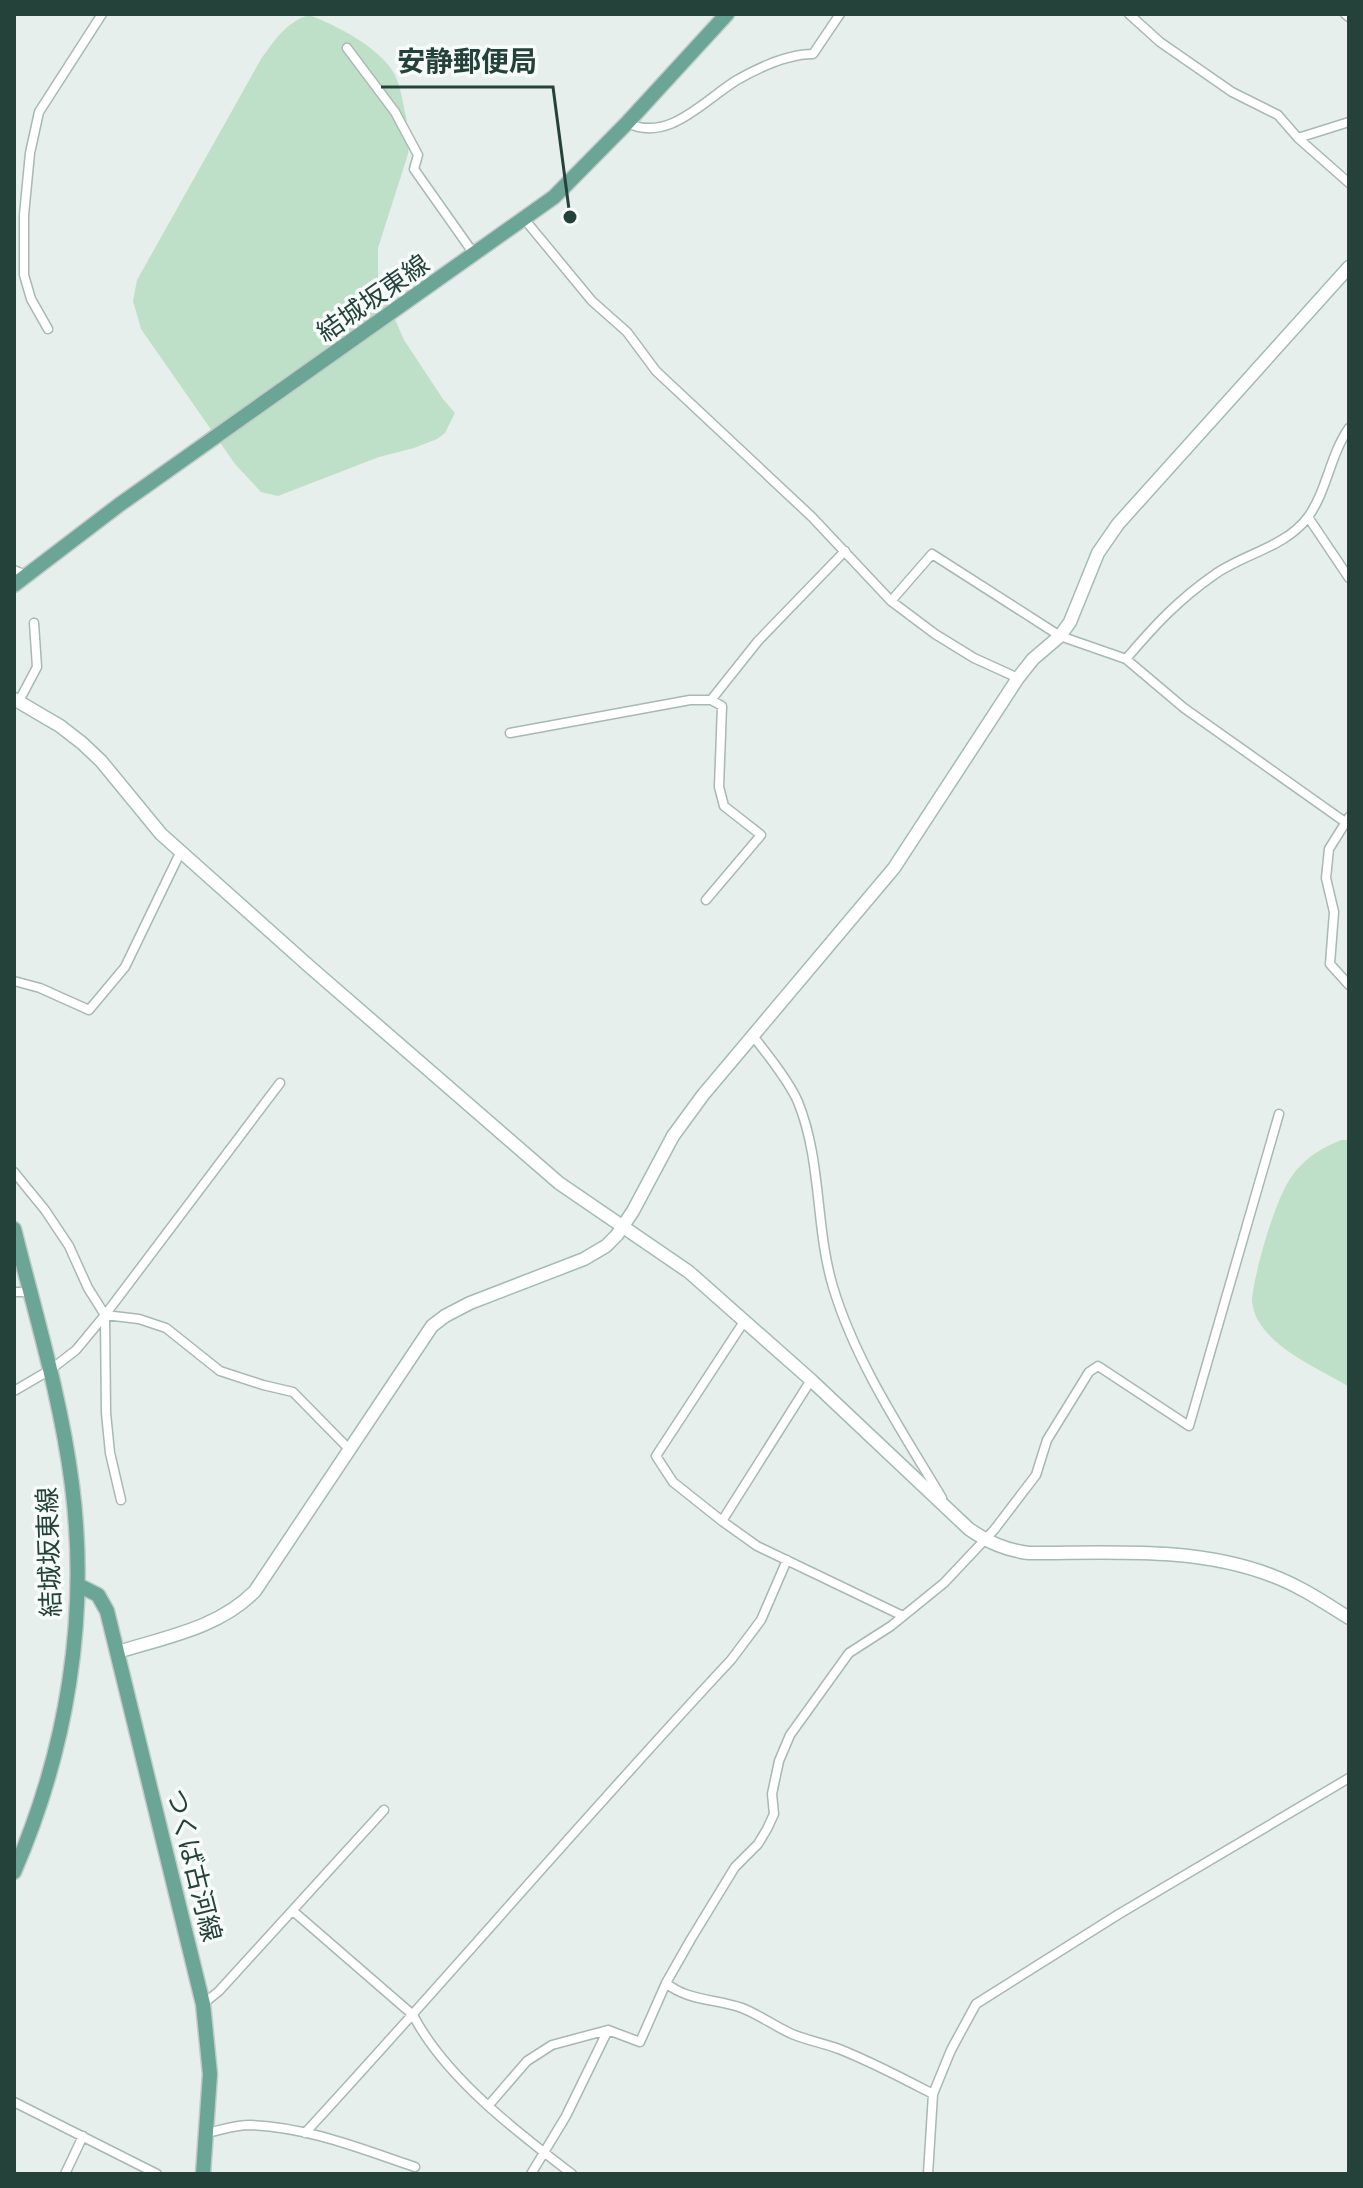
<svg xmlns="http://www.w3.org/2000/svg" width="1363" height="2188" font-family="Cabin,'Noto Sans JP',sans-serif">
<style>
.green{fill:#bfe0c8}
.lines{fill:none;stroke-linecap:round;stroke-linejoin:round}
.street-casing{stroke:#a8b8b2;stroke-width:11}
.secondary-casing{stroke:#a4bbb3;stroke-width:15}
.primary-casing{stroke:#c2cac8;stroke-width:17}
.street{stroke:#fff;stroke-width:8}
.secondary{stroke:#fff;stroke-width:12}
.primary{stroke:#6aa596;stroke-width:14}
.labels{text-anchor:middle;stroke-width:7;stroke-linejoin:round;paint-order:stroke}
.street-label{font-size:26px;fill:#24423a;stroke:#f7fbf9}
.leader{fill:none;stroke:#24423a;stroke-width:3}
.callout-dot{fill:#24423a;stroke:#f7fbf9;stroke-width:3}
.callout-label{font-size:28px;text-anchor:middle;font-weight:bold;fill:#24423a;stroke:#f7fbf9;stroke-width:7;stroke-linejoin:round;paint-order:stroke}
</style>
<rect width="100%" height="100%" fill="#e6efeb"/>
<path class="green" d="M309 15C336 25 381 48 395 75 401 88 403 103 406 117 408 130 410 141 408 154L378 248V280L404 340 443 399 455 413 445 433 437 439 414 448 379 457 278 496 261 492 235 464 141 329 133 301 137 280 261 59C275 40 286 22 309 15Z
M1341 1140H1349V1387C1320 1369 1277 1352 1259 1322 1255 1316 1252 1306 1252 1299 1255 1270 1275 1199 1292 1176 1306 1157 1320 1149 1341 1140Z"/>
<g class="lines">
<defs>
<path id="street" d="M1129 14 1160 42 1232 92 1278 115 1298 138 1349 183
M1345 14 1349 17
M347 48 395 112 418 155 414 169 474 254
M627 123C669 143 704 100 737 80 758 68 788 54 813 54L840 14
M1298 138 1349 122
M525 220 592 301 627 332 656 371 812 517 891 601 935 634 974 658 1018 678
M48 329 31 299 24 275V215L30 153 39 112 102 14
M1308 517 1349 578
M14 570 25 575
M891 601 932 554 1060 636 1126 659 1184 708 1345 822
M1126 659C1154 626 1178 600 1214 575 1243 554 1286 547 1308 517 1327 491 1330 455 1349 428
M711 700 758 641 845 551
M19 701 37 667 34 623
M510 733 690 700H711L722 706 719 787 724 806 761 835 706 900
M1349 817 1329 849 1326 878 1334 912 1330 964 1349 985
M14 981 40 988 89 1010 125 967 181 851
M753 1036C767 1054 789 1081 798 1102 822 1161 815 1227 833 1287 856 1363 902 1431 942 1498
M14 1172 45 1210 69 1246 88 1288 105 1315 106 1413 110 1453 121 1500
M14 1292H30
M105 1315 139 1319 166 1328 220 1371 263 1385 293 1392 349 1449
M811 1380 722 1521 757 1546 903 1616
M14 1391 50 1370 76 1350 105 1315 280 1083
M722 1521 673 1482 656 1456 745 1320
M293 1911 413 2015C445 2077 517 2132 572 2174
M666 1983C687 2001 718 1999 742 2008 760 2015 774 2026 792 2034 806 2040 823 2043 839 2049 872 2062 902 2078 933 2094
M203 2004 219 1991 384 1810
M14 2102 157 2174
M489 2105 527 2061 552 2045 608 2030 640 2042 666 1983 691 1939 735 1867 758 1844 767 1829 774 1814 772 1794 779 1761 790 1735 849 1653 891 1626 944 1583 994 1530 1036 1475 1047 1440 1089 1372 1098 1366 1189 1426 1279 1114
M207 2133C221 2130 235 2125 250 2125 308 2127 361 2149 415 2167
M305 2133C449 1977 586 1815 731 1660L761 1620 787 1560
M65 2174 83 2136
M531 2174 566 2116 608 2030
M928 2174 933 2094 951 2050 976 2004 1119 1914 1349 1778"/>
<path id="secondary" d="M14 699 60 726 82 743 101 761 161 834 310 967 559 1183 689 1272 811 1380 969 1529C988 1542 1005 1550 1029 1553 1110 1553 1197 1546 1273 1576 1300 1586 1325 1603 1349 1618
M118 1652C166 1637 219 1628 255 1591L432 1326 445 1316 470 1303 584 1259 606 1246 617 1235 633 1211 673 1136 703 1095 894 868 1018 678 1033 659 1060 636 1070 622 1098 553 1118 524 1349 267"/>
<path id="primary" d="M14 585 119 505 554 197 627 123 727 14
M14 1229C35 1313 61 1398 72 1485 89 1617 67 1750 14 1872
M78 1585 98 1595 107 1611 203 2004 210 2074 203 2174"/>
</defs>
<use href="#street" class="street-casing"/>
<use href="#secondary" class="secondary-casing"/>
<use href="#primary" class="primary-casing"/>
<use href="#street" class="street"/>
<use href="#secondary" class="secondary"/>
<use href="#primary" class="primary"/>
</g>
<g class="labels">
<g class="street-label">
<text transform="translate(373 298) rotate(-35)" y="9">結城坂東線</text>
<text transform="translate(49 1552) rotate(-92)" y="9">結城坂東線</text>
<text transform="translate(194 1865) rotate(76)" y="9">つくば古河線</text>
</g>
</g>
<path class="leader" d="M570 217L553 87H381"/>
<circle class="callout-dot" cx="570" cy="217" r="8"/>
<g class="callout-label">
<text x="467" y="71">安静郵便局</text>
</g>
<rect width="1363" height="2188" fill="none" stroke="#24423a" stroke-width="32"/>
</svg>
